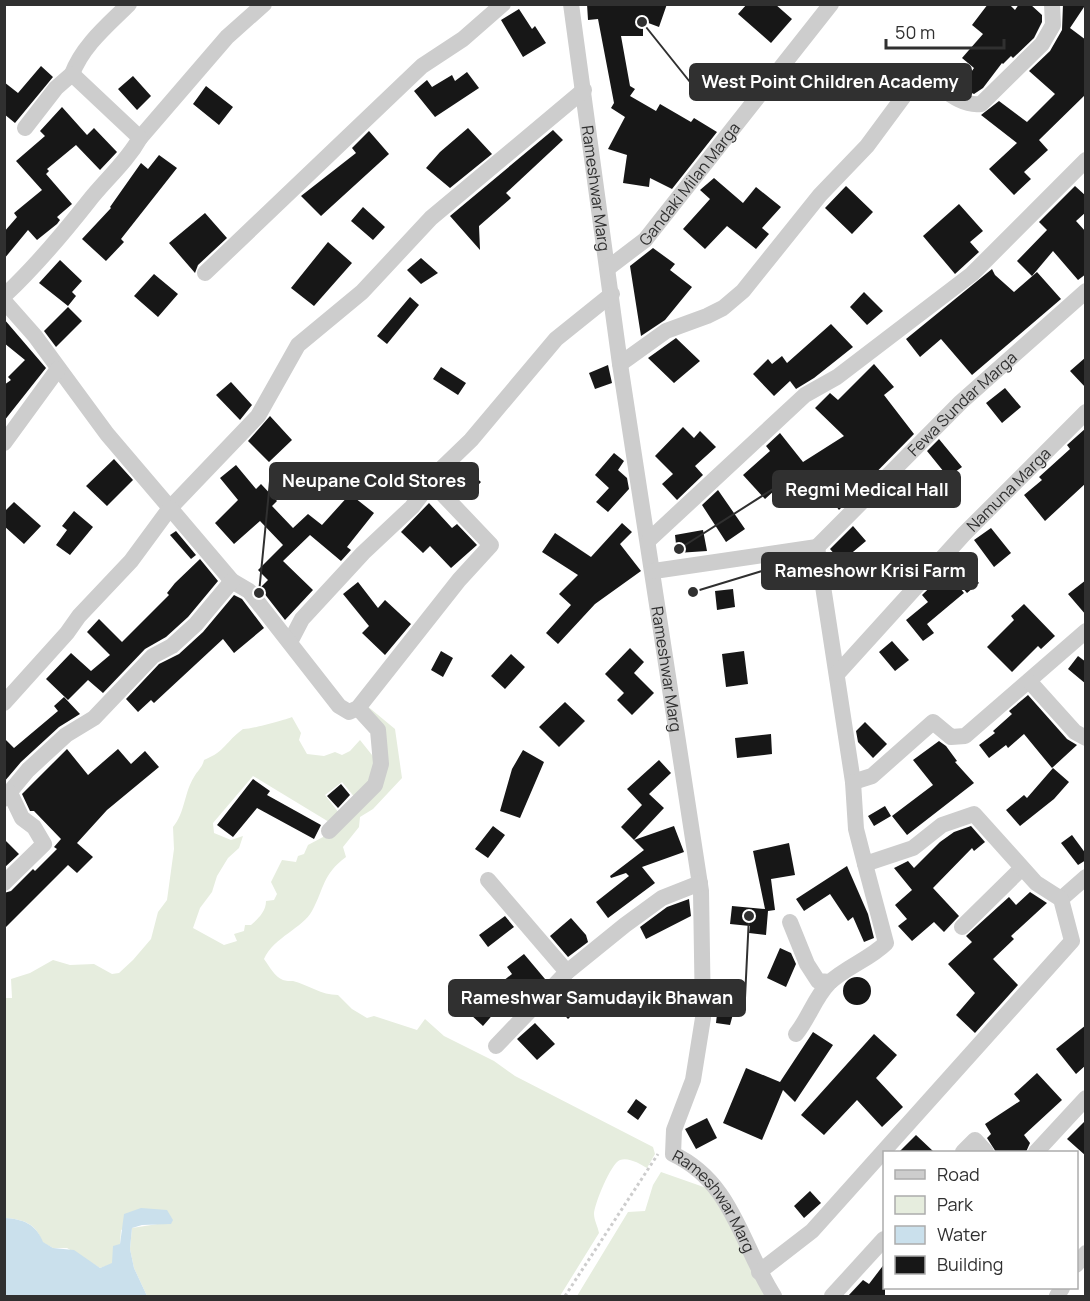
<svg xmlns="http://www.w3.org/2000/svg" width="1090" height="1301" font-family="Manrope,sans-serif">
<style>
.green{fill:#e6edde}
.water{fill:#cae0ec}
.building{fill:#171717}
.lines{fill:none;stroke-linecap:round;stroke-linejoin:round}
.path{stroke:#cdcdcd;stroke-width:3;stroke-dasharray:3 3;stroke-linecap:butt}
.minor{stroke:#cdcdcd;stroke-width:16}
.labels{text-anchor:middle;stroke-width:6;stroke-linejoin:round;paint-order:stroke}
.street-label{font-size:16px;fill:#303030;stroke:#fff}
.leader{fill:none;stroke:#303030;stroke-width:2}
.callout-dot{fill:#303030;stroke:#fff;stroke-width:2}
.callout{fill:#303030;stroke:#303030;stroke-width:2}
.callout-label{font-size:18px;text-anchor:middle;font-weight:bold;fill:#fff}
</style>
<rect width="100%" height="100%" fill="#fff"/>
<path class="green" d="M366 705 395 729 402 778 373 809 360 817 359 827 343 847 346 857C322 875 325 887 312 911 303 928 274 937 264 959 269 966 275 977 283 980 285 981 291 981 293 981 309 985 321 995 338 995L352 1009 367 1018 374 1016 417 1030 425 1019 444 1036 494 1061 515 1076 653 1147 655 1154 647 1168C640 1164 629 1157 620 1160 611 1163 594 1205 594 1214 594 1220 598 1227 599 1233L560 1296H147L134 1268 130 1249 132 1228 164 1223 167 1210 121 1230 120 1244 112 1264 100 1268 67 1248H53L42 1242C37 1224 23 1219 5 1218L4 998H12L11 979 30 973 53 960 70 965 94 964 112 974 119 973 133 960 151 939 158 912 167 900 174 849 173 827C185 813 184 793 194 777 198 770 202 768 204 760 226 751 225 742 243 729 248 730 285 720 292 717L301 733 299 740 307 754 324 756 335 752 342 755 350 751 360 740 376 760 377 773 356 799 342 782 325 795 339 813 329 822 253 776 213 823 214 833 231 840 243 836 239 848 228 858 217 876 212 892 200 908 193 928 224 945 237 941 234 934 244 931 245 925H251C259 918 266 911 266 901L274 900 277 894 271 882 282 860 296 862 298 856 304 854 308 845 323 837 384 778Z
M661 1172 715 1191 767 1296H577L628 1212 645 1211 653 1185Z"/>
<path class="water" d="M141 1208 167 1210 173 1220 171 1224 142 1225 132 1228 130 1249 134 1268 147 1296H5V1218C23 1219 36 1224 43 1242L53 1248 74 1250 100 1268 112 1263 113 1246 120 1244 124 1214Z"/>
<path class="building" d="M587 4H667L659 27 643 21V36H621L630 86 635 89 630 96 656 111 660 104 691 122 694 118 717 132 672 189 650 178 649 187 623 183 627 155 608 149 625 117 611 108 614 103 598 19 588 20Z
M747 4H775L792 19 771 43 738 14Z
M988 4H1009L1015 10 1019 4H1030L1042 15V22L1034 38 1013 58 1011 56 1003 64 1002 63 983 88 974 94 960 88 974 68 962 58 983 34 972 25Z
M1063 4H1086L1070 28 1086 40V94L1039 140 1048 150 1024 172 1031 179 1014 195 989 169 1017 143 981 115 999 101 1027 122 1055 94 1029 71 1050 51 1062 30Z
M519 9 532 29 535 26 546 43 523 57 501 20Z
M41 66 53 77 15 123 4 114V82L18 93Z
M467 72 479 88 435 117 414 91 427 80 432 87 452 75 455 81Z
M133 76 151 96 137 110 118 89Z
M206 86 233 107 219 125 193 104Z
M62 107 87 135 94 128 117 152 100 170 76 145 47 169 49 171 46 174 72 204 57 217 60 220 57 224 37 240 28 230 4 259V232L17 217 14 213 42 190 16 161 45 136 40 131Z
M468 128 492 154 450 188 426 168 440 152Z
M553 130 563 140 506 193 511 198 479 226 480 250 450 216Z
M369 131 389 154 321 216 301 196 356 153 352 148Z
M159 155 177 168 121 239 124 242 106 261 82 239 111 208 110 207 141 163 148 169Z
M714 178 743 203 756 187 781 207 762 228 769 234 756 249 727 226 705 249 683 229 710 199 700 190Z
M846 186 873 212 852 234 825 208Z
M1075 186 1086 196V212L1076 221 1086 232V274L1078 280 1053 251 1032 276 1017 261 1047 230 1039 222Z
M959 204 983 231 970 242 979 252 955 274 923 236Z
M363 207 385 227 373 240 351 221Z
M205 213 227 238 198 265 195 273 169 243Z
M328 242 352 263 314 306 291 288Z
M653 248 675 264 670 270 692 287 665 320 641 336 630 266Z
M421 258 438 273 421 284 407 270Z
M60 260 82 281 72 292 76 296 68 306 39 283Z
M992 269 995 275 1014 292 1037 272 1061 299 972 375 941 339 920 357 906 339Z
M154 274 178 294 158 317 134 296Z
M864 292 883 311 867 325 850 307Z
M410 297 419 305 387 344 377 336Z
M68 307 82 321 56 347 44 331Z
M4 319 46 368 4 421V385L11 380 8 377 25 360 4 343Z
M831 324 853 347 814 378 796 389 790 381 774 396 753 374 768 359 772 364 782 356 787 363Z
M676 338 700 361 674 383 648 358Z
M1086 357V388L1070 371Z
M874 364 894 387 884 395 914 434 839 510 828 496 820 502 808 485 803 488 794 473 765 499 743 475 770 451 766 446 780 433 803 462 844 436 815 408 830 393 838 400Z
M608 365 612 383 595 389 589 373Z
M441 367 466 383 458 395 433 379Z
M231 382 252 405 240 420 216 395Z
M1005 388 1021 407 1002 423 986 403Z
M270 416 292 440 269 462 248 441Z
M683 427 694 438 700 431 716 447 695 466 703 475 677 500 662 484 673 474 655 456Z
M1086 428V483L1045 521 1024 495 1042 480 1039 477 1070 449 1067 445Z
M939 439 962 467 948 477 927 451Z
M614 453 624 461 618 470 627 478 629 489 608 512 596 502 609 488 595 475Z
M114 459 133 480 107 506 86 486Z
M461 464 481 482 469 495 448 477Z
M236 465 256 489 261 484 277 501 272 506 293 528 308 514 322 525 350 494 374 513 347 547 351 550 341 561 310 535 283 561 313 590 285 620 260 588 268 580 258 570 283 545 260 521 234 544 215 523 238 500 220 478Z
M718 490 745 529 726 542 702 505Z
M14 502 41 526 24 544 4 526V512Z
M429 503 452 528 457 524 477 545 451 568 430 546 423 553 401 532Z
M74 511 93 527 70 555 56 545 67 530 62 526Z
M622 523 632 532 620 544 641 571 595 604 558 644 546 633 571 605 559 594 578 575 542 552 555 533 591 557Z
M853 526 866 541 841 562 830 549Z
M991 528 1011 553 994 567 974 540Z
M703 530 707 551 677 553 675 535Z
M176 531 196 555 191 559 170 535Z
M200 559 218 581 188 617 166 637 145 649 103 693 88 680 68 700 46 679 71 653 91 671 110 655 87 632 99 619 122 642 169 595 167 593 175 583Z
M947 571 964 593 927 624 934 633 923 641 906 620 928 602 922 595Z
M971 574 979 583 967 593 959 584Z
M1086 580V615L1068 594Z
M358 582 378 608 385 600 411 624 385 655 362 633 369 626 343 594Z
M733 589 735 607 717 610 715 591Z
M234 595 242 599 264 628 234 653 223 639 154 703 151 700 138 712 126 699 159 664 179 654 203 632Z
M1024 604 1055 636 1041 649 1038 646 1012 672 987 647 1014 620 1011 616Z
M892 641 909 660 895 671 879 652Z
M630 648 644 662 634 673 654 693 632 715 617 700 624 693 605 674Z
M441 651 453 658 443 677 431 670Z
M744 651 748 684 726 687 722 654Z
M511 654 525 667 505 689 491 676Z
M1078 656 1086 662V684L1068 669Z
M1028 695 1067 739 1077 745 1052 768 1024 734 1008 748 1006 745 989 758 979 745 995 733 993 731 1012 714 1009 711Z
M64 697 80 714 59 727 21 762 4 782V738L14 748 58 711 54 706Z
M565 702 585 721 559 747 539 727Z
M865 722 887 744 873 758 858 742 856 731Z
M771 734 772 754 737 758 735 738Z
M939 741 946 746 957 761 955 762 974 783 907 835 892 816 933 785 913 760Z
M67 749 88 775 118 749 131 764 145 751 159 767 107 810 77 843 93 857 77 873 68 865 4 929V893L11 891 33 869 35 871 57 849 54 847 61 839 34 811H30L22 794Z
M523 750 544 762 520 818 500 811 512 769Z
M659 760 671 773 649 794 664 808 634 840 621 827 642 805 627 789Z
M1053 768 1069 782 1054 799 1020 826 1006 810 1024 795 1027 798Z
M253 779 270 791 267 795 321 825 314 839 257 808 233 837 217 825Z
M341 784 350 795 338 808 327 796Z
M885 806 891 816 874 826 868 816Z
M493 826 505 835 488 858 475 849Z
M674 826 684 852 642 867 655 883 608 918 596 902 629 876 626 873 611 878 610 876 644 850 634 840Z
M971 826 985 842 974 851 972 848 933 888 959 916 944 932 934 922 912 941 898 926 907 919 895 905 912 890 894 868 908 861 914 868 940 842 954 832Z
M1072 835 1086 854V860L1078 865 1061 843Z
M4 839 19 854 4 868Z
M789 843 795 875 771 879 775 910 768 911 766 935 749 933 750 926 730 924 732 906 765 909 753 851Z
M847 866 868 914 874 938 864 942 853 917 848 921 830 894 804 911 796 899Z
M1030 892 1047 903 1011 936 1014 939 993 959 1018 985 975 1033 956 1015 975 993 948 964 972 942 966 936 999 906 1009 897 1016 905Z
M689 899 691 916 646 939 640 927 667 907Z
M505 916 514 927 488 947 479 935Z
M571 918 586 935 588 942 568 957 550 936Z
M780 948 791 953 796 964 786 987 767 978Z
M524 954 545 979 509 1012 502 1004 483 1026 470 1014 489 992 512 974 507 967Z
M843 991a14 14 0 1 1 28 0a14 14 0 1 1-28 0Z
M564 994 578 1009 568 1019 554 1004Z
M718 1005 735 1007 730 1025 716 1023Z
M535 1023 555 1044 537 1060 517 1039Z
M1086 1025V1065L1076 1074 1056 1049Z
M813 1032 833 1045 795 1102 783 1090 762 1140 723 1123 746 1068 780 1082Z
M874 1034 897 1055 876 1078 903 1107 882 1127 857 1100 824 1135 801 1115Z
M1037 1073 1062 1100 1024 1135 1030 1143 1026 1152H996L987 1138 991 1134 985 1124 1020 1101 1014 1094Z
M636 1099 647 1107 638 1120 627 1112Z
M707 1118 717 1138 696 1149 685 1129Z
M1086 1120V1156L1067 1139Z
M916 1135 934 1152H899Z
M810 1191 821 1203 804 1218 794 1206Z
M885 1263V1296H848L863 1280 869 1284Z"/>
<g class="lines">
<path class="path" d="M565 1296 658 1154"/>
<g class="minor">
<path id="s1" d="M571 4 620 364 701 891 703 1018 693 1080 674 1130 673 1154C733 1182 741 1245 774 1296"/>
<path d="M72 74C83 45 108 25 129 4"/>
<path d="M140 138 227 37 264 4"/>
<path id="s2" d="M608 268 645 240 831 4"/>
<path d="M205 273 422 66 463 39 503 4"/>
<path d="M4 296C35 267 62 235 88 202 105 180 126 163 140 138L72 74 56 88 25 128"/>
<path d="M4 301 35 336 107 434 170 508 258 416 298 345 362 292 431 218 584 90"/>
<path d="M620 364 666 331 707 316 723 308 743 291 820 195 867 146 918 77H925C942 87 960 107 981 104L1042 44 1053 25 1052 4"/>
<path d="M4 443 58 369"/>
<path d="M649 540 805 395 837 377 972 274 1086 160"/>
<path id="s3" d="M817 547 961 402 1086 291"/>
<path d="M654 571 817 547 853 782 872 776 933 722 951 737 965 736 1086 631"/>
<path d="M290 642 302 619 363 553 412 507 442 468 471 440 556 339 612 294"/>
<path id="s4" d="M837 674 964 534 1086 412"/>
<path d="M1030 682 1075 732 1086 738"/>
<path d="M4 703 67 633 79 616 131 561 170 508 232 581 249 591 339 706 349 712 358 708 459 580 491 545 432 483"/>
<path d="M4 799 28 770 66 735 94 718 153 656 172 646 196 624 232 581"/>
<path d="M329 831 375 785 381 764 378 730 358 708"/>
<path d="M488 880 567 972"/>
<path d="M4 883 44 844 34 827 22 818 10 793"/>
<path d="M1061 899 1086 877"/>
<path d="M790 922 807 964 818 981 830 982"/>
<path d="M962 927 1022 868"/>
<path d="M796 1034C809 1018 815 997 829 983 846 967 870 959 886 943L865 864"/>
<path d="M496 1046 567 972 625 925 662 898 700 883"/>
<path d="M963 1152 975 1140 986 1152"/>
<path d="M1036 1152 1086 1098"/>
<path d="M1076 1265 1086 1253"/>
<path d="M759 1272 812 1231 1072 941 1061 899 1036 883 974 814 942 825 913 848 865 864 856 829 853 782"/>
<path d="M832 1296 884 1239"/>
<path d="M1057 1296 1062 1288"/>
</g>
</g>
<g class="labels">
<g class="street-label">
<text dy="6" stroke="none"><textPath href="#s2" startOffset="118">Gandaki Milan Marga</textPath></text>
<text dy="6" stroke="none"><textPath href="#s1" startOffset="186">Rameshwar Marg</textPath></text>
<text dy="6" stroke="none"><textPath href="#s3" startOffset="204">Fewa Sundar Marga</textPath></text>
<text dy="6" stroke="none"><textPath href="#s4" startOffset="252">Namuna Marga</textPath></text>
<text dy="6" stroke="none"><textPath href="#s1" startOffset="672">Rameshwar Marg</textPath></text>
<text dy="6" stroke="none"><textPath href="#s1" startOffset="1228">Rameshwar Marg</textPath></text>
</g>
</g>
<path class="leader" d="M642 22L690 82M259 593L270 481M679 549L773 489M693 592L762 571M749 916L745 998"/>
<g class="callout-dot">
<circle cx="642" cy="22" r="6"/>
<circle cx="259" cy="593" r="6"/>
<circle cx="679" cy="549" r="6"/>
<circle cx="693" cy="592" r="6"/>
<circle cx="749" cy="916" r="6"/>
</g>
<g class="callout">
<rect x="690" y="64" width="281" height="36" rx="6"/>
<rect x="270" y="463" width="208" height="36" rx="6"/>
<rect x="773" y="471" width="187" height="36" rx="6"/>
<rect x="762" y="553" width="215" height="36" rx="6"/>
<rect x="449" y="980" width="296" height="36" rx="6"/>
</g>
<g class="callout-label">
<text x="830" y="88">West Point Children Academy</text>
<text x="374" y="487">Neupane Cold Stores</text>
<text x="867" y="496">Regmi Medical Hall</text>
<text x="870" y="577">Rameshowr Krisi Farm</text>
<text x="597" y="1004">Rameshwar Samudayik Bhawan</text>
</g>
<rect width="1090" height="1301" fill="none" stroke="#303030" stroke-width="12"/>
<rect x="883" y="1151" width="195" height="138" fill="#ffffff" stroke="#acacac" stroke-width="1.5"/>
<rect x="895" y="1170" width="30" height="9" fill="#cdcdcd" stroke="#acacac" stroke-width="1.5"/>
<text x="937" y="1181" font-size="18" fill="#303030">Road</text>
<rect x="895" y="1196" width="30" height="18" fill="#e6edde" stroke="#acacac" stroke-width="1.5"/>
<text x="937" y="1211" font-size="18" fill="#303030">Park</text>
<rect x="895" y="1226" width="30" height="18" fill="#cae0ec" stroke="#acacac" stroke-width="1.5"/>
<text x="937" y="1241" font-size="18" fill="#303030">Water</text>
<rect x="895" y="1256" width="30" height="18" fill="#171717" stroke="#acacac" stroke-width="1.5"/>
<text x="937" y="1271" font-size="18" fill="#303030">Building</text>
<path d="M886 39v9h118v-9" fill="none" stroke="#303030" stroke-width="3"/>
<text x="895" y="39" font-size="18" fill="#303030" stroke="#ffffff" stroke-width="4.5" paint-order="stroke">50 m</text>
</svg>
